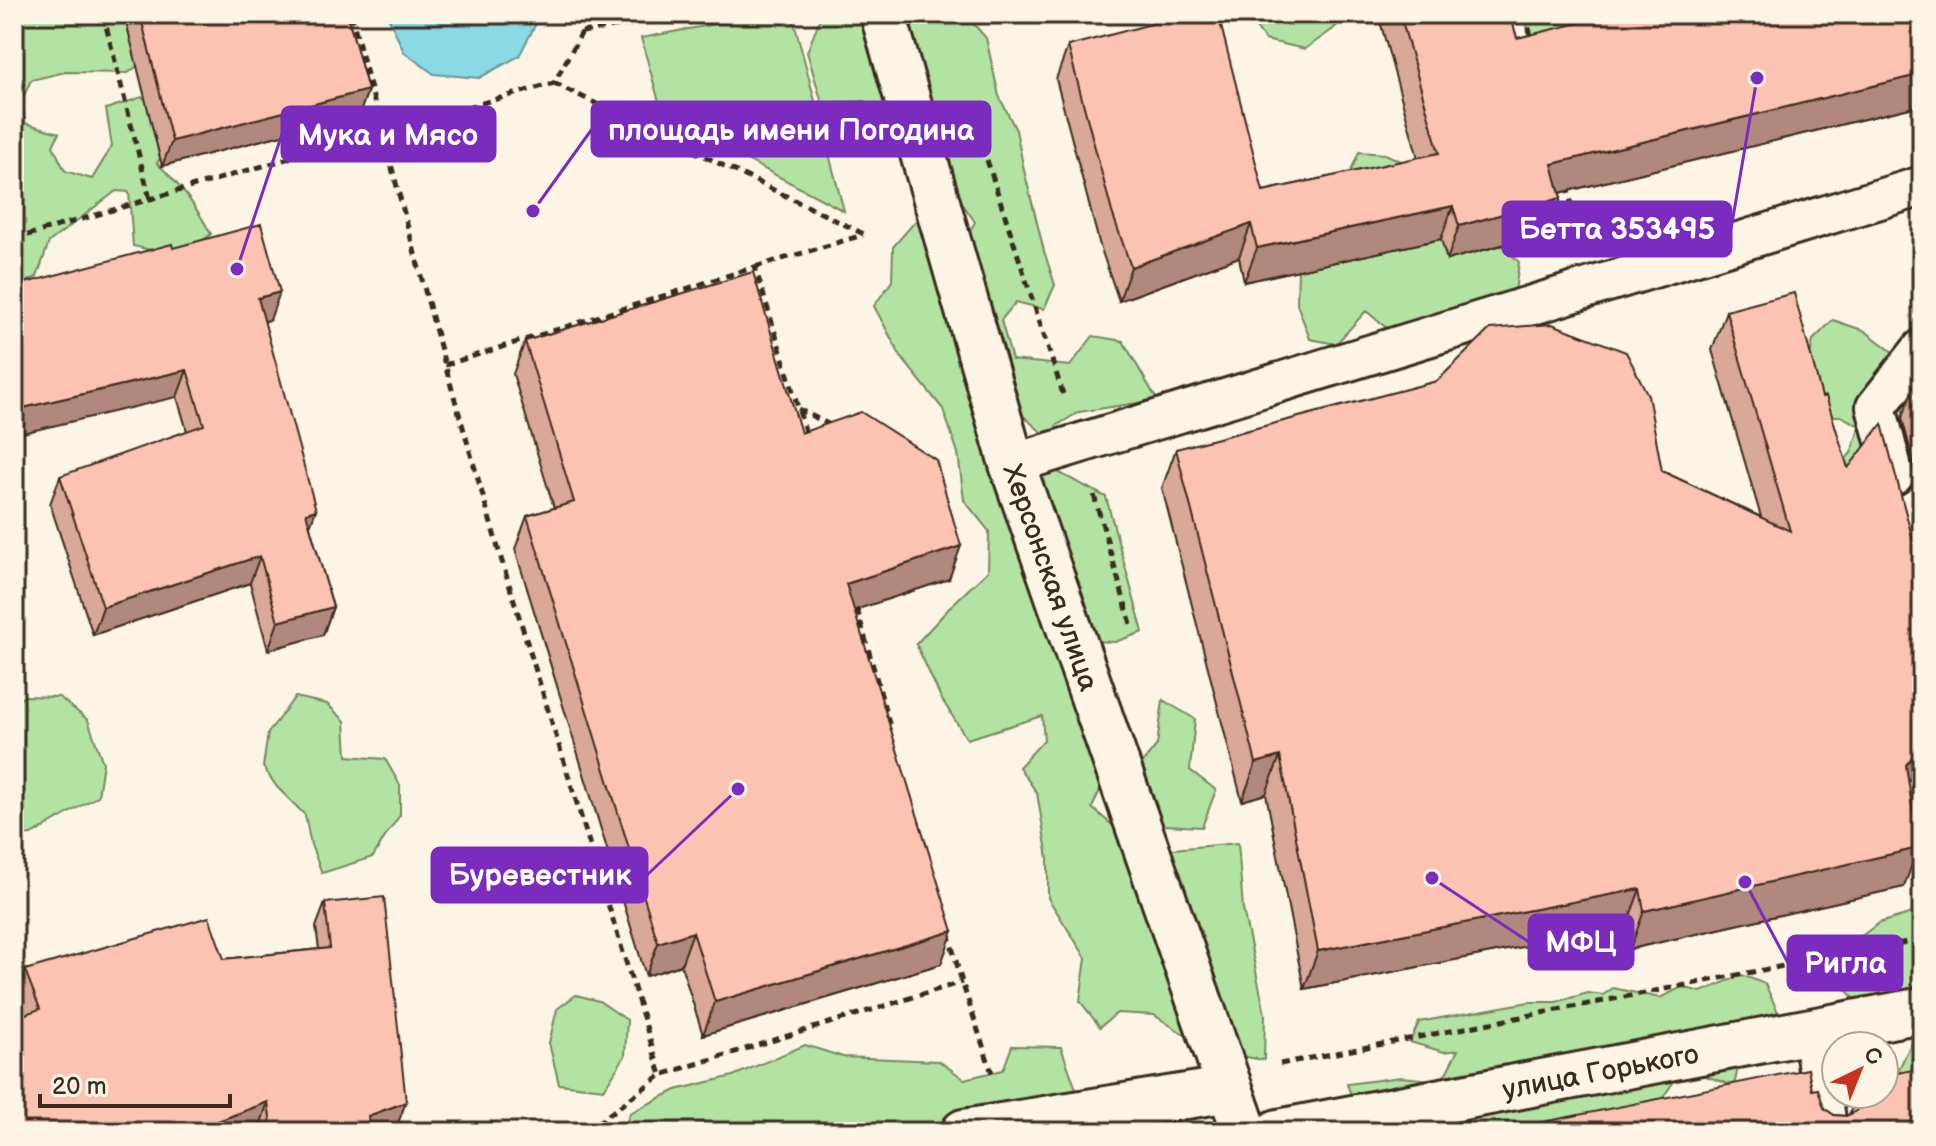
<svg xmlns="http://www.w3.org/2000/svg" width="1936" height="1146" font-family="'Balsamiq Sans',sans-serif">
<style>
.green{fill:#b2e3a3;stroke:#768660;stroke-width:2}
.water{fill:#8adae6;stroke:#6a9496;stroke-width:2}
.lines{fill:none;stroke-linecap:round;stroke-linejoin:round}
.service-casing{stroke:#3b2a1e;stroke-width:44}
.minor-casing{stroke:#3b2a1e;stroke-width:50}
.path{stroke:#3b2a1e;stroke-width:5;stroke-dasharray:8 6;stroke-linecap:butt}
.service{stroke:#fcf5e5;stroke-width:38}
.minor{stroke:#fcf5e5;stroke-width:44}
.wall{fill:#d9a899;stroke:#3b2a1e;stroke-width:2}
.shaded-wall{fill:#b0887d;stroke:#3b2a1e;stroke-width:2}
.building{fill:#fcc3b2;stroke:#3b2a1e;stroke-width:2}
.labels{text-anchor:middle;stroke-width:8;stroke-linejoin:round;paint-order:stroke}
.street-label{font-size:28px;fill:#3b2a1e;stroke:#fcf5e5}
.leader{fill:none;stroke:#7b2cbf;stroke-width:3}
.callout-dot{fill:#7b2cbf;stroke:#fcf5e5;stroke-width:3}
.callout{fill:#7b2cbf;stroke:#7b2cbf;stroke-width:3}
.callout-label{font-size:30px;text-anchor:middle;font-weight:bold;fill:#fff}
</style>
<rect width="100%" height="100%" fill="#fcf5e5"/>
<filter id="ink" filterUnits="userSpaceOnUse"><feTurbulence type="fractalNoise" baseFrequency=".0125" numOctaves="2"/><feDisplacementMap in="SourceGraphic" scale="16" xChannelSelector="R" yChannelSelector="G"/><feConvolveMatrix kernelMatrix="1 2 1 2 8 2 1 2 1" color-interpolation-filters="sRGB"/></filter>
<g filter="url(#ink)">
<path class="green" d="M14 14H133L148 58 128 73 65 72 31 80 22 100 25 123 59 133 53 146 65 171 92 179 112 146 106 109 142 97 166 112 168 145 157 163C181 186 196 206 211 234L182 257 133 246 129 192 116 191 49 242 37 277 14 287Z
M768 14H792L844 211 663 116 641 38Z
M822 14H965L986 38 999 96 1016 130 1024 170 1044 251 1055 285 1044 309 1016 302 1001 320 1012 360 1070 366 1093 336 1123 341 1157 400 1079 412 1056 426 1050 440 1018 411 1031 458 1106 497 1143 632 1115 642 1092 641 1114 758 1092 808 1149 856 1173 849 1238 843 1243 909 1265 1014 1264 1060 1210 1051 1154 1015 1117 1013 1100 1027 1080 1001 1086 958 1048 898V858L1037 793 1019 767 1044 740 1042 716 967 739 941 698 916 644 954 603 988 571 989 531 964 500 958 453 943 409 901 357 874 306 892 281 893 247 919 217 965 239 975 222 947 181 936 136 887 134 865 101 822 103 807 52Z
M1246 14H1349L1332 30 1305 49 1265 40Z
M1527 14H1636L1528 49Z
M1359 152 1385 154 1415 167 1474 248 1503 246 1519 262 1512 314 1395 335 1366 311 1336 344 1310 339 1297 304 1298 271 1325 256 1346 182Z
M1833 320 1865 331 1898 356 1899 395 1906 423 1910 456 1898 485 1838 468 1851 453 1860 426 1841 416H1819L1809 361 1813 340Z
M24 696 59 697 88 720 103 763 98 796 31 835 14 837V705Z
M295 697 327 704 345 721 347 756 385 759 400 785V815L385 837 373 857 322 873 311 845 305 815 277 787 263 767 268 733Z
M1163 700 1195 719 1190 770 1216 790 1202 827 1163 825 1134 796 1140 766 1157 745Z
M1922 910V1003L1866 1011 1845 989 1860 937 1879 923Z
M1742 975 1765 984 1778 1012 1748 1023 1734 1086 1683 1068 1664 1096 1659 1121 1580 1123 1551 1120 1516 1128 1511 1132H1364L1347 1084 1401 1077 1442 1081 1458 1050 1444 1052 1410 1042 1419 1022 1529 1002H1556L1588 993 1603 995 1613 988 1660 998 1682 987 1701 992Z
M576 995 599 1001 627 1020 625 1056 604 1089 559 1084 549 1043 557 1009Z
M1919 1027H1922V1079L1898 1071Z
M805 1045 843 1057 939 1061 964 1079 1003 1070 1012 1046 1061 1047 1077 1092 1118 1132H623L630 1113 676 1090 733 1076Z"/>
<path class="water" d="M387 14H540V16L519 56 479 78 434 74 404 52Z"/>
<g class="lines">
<defs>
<path id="service" d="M1012 464 1922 186
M1894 475 1876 407 1922 349
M1812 1031 1828 1132"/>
<g id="minor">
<path id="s1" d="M883 14 1012 464 1245 1132"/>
<path d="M964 1132 1230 1089"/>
<path id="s2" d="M1278 1132 1922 1010"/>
</g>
</defs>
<use href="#service" class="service-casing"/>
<use href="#minor" class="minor-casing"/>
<path class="path" d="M103 14 150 199
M351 14 382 131 554 83 582 32V14
M1525 14 1532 40
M582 32 691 14
M554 83 864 234
M987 160 1063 394
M1567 186 1579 234
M14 239 382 131 445 365 500 555 661 1075
M755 267 863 235
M445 365 755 267 807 437
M798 409 832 426
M1094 495 1131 624
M857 609 890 727
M948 933 962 982 992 1073
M1280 1064 1922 939
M586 1132 661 1075 962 982"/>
<use href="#service" class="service"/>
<use href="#minor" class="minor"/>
</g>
<path class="wall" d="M124 14H347L368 90 359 115 162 166Z
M1378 14H1510L1517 38 1922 105 1559 193 1561 198 1549 232 1447 260 1441 239 1244 282 1239 257 1119 301 1100 246 1056 79 1068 46 1263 191 1418 158Z
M173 248 270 320 264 321 310 527 333 607 323 635 268 650 250 583 93 635 50 504 60 477 187 431 177 397Z
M1726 311 1822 397 1848 468 1913 540 1919 550 1922 551V764L1908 781 1904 887 1630 949 1626 927 1304 989 1266 794 1242 801 1162 488 1176 449 1662 471 1761 517 1712 350Z
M525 341 801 433 949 579 854 610 941 964 703 1035 681 965 646 976 515 549 527 516 554 508 513 374Z
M1922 372V494L1902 418 1916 380Z
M325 903 397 1126 381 1132H260V1126L24 1015 16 994 25 970 224 959 319 949 316 927Z
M1812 1090 1824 1108 1834 1115 1846 1116 1849 1115 1857 1094H1884L1922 1132H1494Z"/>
<path class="shaded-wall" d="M1922 74V105L1539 198 1552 164Z
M368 90 359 115 162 166 172 141Z
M1561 198 1549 232 1447 260 1459 226Z
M1453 206 1441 239 1244 282 1257 248Z
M1251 224 1239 257 1119 301 1131 267Z
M280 292 270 320 248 325 258 298Z
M187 370 177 397 14 435V410Z
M316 510 306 537V513Z
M961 546 949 579 834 617 846 584Z
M260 556 250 583 93 635 103 607Z
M333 607 323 635 268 650 278 622Z
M1922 744V764L1892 803 1906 765Z
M1280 756 1266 794 1242 801 1256 763Z
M1918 848 1904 887 1630 949 1644 911Z
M1640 889 1626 927 1304 989 1318 951Z
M953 931 941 964 703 1035 715 1002Z
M693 932 681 965 646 976 658 943Z
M268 1102 260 1126 245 1132H189Z
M406 1102 397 1126 381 1132H362L368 1116Z"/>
<path class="building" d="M140 14H347L368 90 172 141Z
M1189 14H1218L1263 191 1439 153 1400 14H1510L1517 38 1616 14H1922V74L1552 164 1561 198 1459 226 1453 206 1257 248 1251 224 1131 267 1112 212 1068 46Z
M261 224 280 292 258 298 316 510 306 513 333 607 278 622 260 556 103 607 60 476 204 425 187 370 14 410V286L172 244 173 248Z
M753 272 801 433 861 412 936 460 961 546 846 584 953 931 715 1002 693 932 658 943 527 516 574 502 525 341Z
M1794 293 1822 397 1826 396 1848 468 1882 424 1913 540 1919 550 1922 551V744L1906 765 1918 848 1644 911 1640 889 1318 951 1280 756 1256 763 1176 449 1437 381 1490 329 1552 324 1626 352 1648 395 1662 471 1790 531 1726 311Z
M1922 372V403L1916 380Z
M384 897 406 1102 368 1116 370 1132H272L268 1102 189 1132H14V1018L40 1009 25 970 209 917 224 959 330 948 325 903Z
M1922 1068V1132H1494L1808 1069 1812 1090 1818 1089 1824 1108 1834 1115 1846 1116 1855 1112 1862 1103 1863 1094H1884V1076Z"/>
</g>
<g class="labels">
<g class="street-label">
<text dy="10" stroke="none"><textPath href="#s1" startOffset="588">Херсонская улица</textPath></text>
<text dy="10" stroke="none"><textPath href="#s2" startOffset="328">улица Горького</textPath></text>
</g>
</g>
<path class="leader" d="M533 211L592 129M237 269L282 134M1757 78L1731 229M738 789L647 875M1432 878L1529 942M1745 882L1788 963"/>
<g class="callout-dot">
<circle cx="533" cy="211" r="8"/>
<circle cx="237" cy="269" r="8"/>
<circle cx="1757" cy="78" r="8"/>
<circle cx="738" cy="789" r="8"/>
<circle cx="1432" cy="878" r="8"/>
<circle cx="1745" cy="882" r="8"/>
</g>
<g class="callout">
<rect x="592" y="102" width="398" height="54" rx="8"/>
<rect x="282" y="107" width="213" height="54" rx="8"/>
<rect x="1503" y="202" width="228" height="54" rx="8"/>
<rect x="432" y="848" width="215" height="54" rx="8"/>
<rect x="1529" y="915" width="104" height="54" rx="8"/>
<rect x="1788" y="936" width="114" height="54" rx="8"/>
</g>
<g class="callout-label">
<text x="791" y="140">площадь имени Погодина</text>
<text x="388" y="145">Мука и Мясо</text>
<text x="1617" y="239">Бетта 353495</text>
<text x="540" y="885">Буревестник</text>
<text x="1581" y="952">МФЦ</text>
<text x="1845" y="973">Ригла</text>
</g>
<rect width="1936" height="1146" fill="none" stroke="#fcf5e5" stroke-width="48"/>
<rect x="24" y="24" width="1888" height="1098" fill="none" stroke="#3b2a1e" stroke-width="3" filter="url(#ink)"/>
<g transform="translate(1860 1070) rotate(43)"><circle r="38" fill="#fcf5e5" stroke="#afa495" stroke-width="2"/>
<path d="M0-6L14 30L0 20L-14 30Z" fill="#c8321e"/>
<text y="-12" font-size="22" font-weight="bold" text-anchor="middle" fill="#3b2a1e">С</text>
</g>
<path d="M40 1094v12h190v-12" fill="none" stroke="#3b2a1e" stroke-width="4"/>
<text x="52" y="1094" font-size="24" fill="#3b2a1e" stroke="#fcf5e5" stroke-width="6" paint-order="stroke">20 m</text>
</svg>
